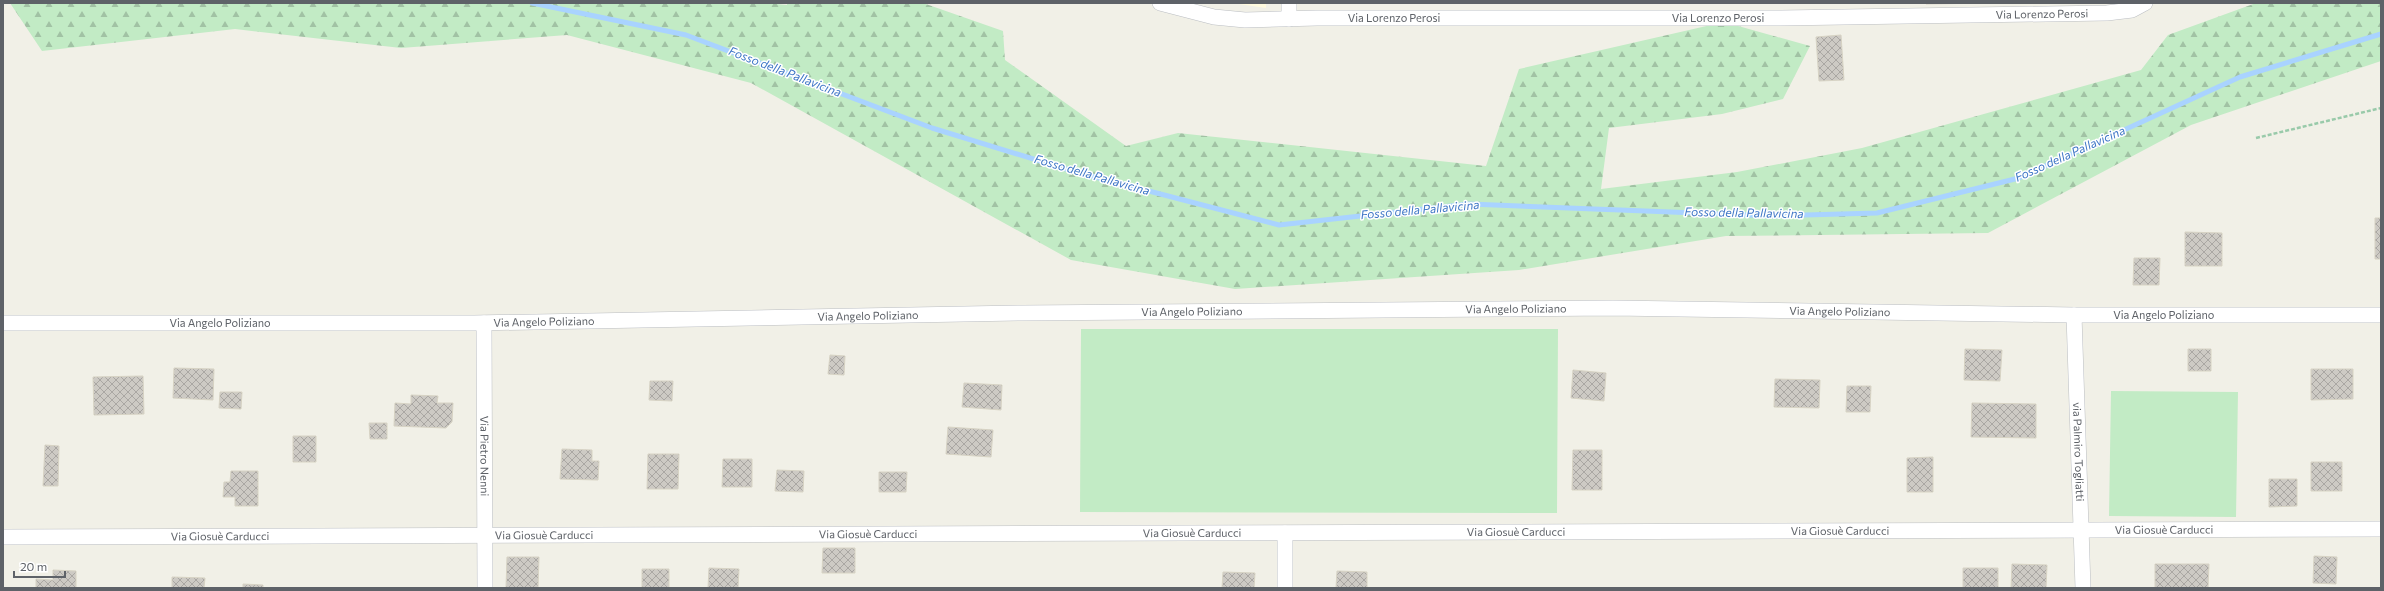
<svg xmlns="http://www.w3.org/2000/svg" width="2384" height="591" font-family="Commissioner,sans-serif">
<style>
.commercial{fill:#fffade}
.green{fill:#c2ebc5}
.forest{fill:url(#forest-firs)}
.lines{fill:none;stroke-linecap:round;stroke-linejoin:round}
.stream{stroke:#a9d3ff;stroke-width:5}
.building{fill:url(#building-cross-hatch);stroke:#d7d3c4}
.street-casing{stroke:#bbbec3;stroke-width:16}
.path{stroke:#99caaa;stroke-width:2.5;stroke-dasharray:4 2;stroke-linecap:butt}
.street{stroke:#fff;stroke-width:15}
.labels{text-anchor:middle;stroke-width:3;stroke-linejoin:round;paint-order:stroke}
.street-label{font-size:11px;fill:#5e6268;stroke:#fff}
.water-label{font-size:12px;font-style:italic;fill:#3e76c6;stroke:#fff}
</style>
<defs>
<pattern id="forest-firs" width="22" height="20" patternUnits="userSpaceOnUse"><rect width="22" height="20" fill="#c2ebc5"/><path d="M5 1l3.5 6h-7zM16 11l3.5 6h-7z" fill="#a1c2a4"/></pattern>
<pattern id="building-cross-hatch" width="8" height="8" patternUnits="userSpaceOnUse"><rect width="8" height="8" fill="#cdcac4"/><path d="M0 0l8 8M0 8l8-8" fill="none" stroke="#aaa7a3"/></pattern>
</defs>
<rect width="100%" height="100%" fill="#f1f0e7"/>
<path class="commercial" d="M1232 3H1266V8Z"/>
<path class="green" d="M1081 329H1558L1557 513 1080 512Z
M2111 391 2238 392 2236 517 2109 516Z"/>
<path class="forest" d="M10 3H767L787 5V3H923L1003 31 1005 60 1126 146 1178 133 1486 166 1519 69 1724 22 1810 46 1783 99 1722 114 1609 128 1601 189 1737 172 1862 148 2141 70 2168 35 2256 3H2381V61L2191 125 1988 233 1726 236 1519 270 1235 289 1071 260 751 83 567 35 401 48 235 29 42 51Z"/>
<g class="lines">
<path class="stream" d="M532 3 686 35 932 128 1076 172 1279 225 1469 204 1773 216 1877 213 2019 178 2240 77 2381 34"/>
</g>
<path class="building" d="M1926 3H1987L1926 4Z
M1841 35 1844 80 1819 81 1816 37Z
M2375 218H2381V259H2375Z
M2185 232 2222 233V266H2185Z
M2134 258H2160L2159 285H2133Z
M1965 349 2002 350 2000 381 1964 380Z
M2188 349H2211V371H2188Z
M830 355 845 356 844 375 828 374Z
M174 368 214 369 213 400 173 398Z
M2311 369H2353V399L2311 400Z
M1573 370 1606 373 1604 401 1571 398Z
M143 376 144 414 94 415 93 377Z
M1775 379 1820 380 1819 408 1774 407Z
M650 381H673L672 401 649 400Z
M964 383 1002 385 1001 410 962 407Z
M1847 386H1871L1870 412H1846Z
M220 392H242L241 409 219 408Z
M411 395 438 396 437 403H453L452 422 446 428 394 426 395 403 411 404Z
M1972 403 2036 404V438L1971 437Z
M369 423H387V439H370Z
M948 427 993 430 991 457 946 454Z
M293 436H316V462H293Z
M45 445 59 446 58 486H43Z
M562 449 592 450V461H599L598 480 560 479Z
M1573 450H1602V490H1572Z
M648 454H679L678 489H647Z
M1933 457V492H1907V458Z
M723 459H752V487H722Z
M2311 462H2342V491H2311Z
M777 470 804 471 803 492 775 491Z
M231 471H258V506H235V497H223L224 482H230Z
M879 472H907L906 492H879Z
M2269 479H2297V506L2269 507Z
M823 548H855V573H822Z
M2314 556 2337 557 2336 584 2313 583Z
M507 557H539L538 588H506Z
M2012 564 2047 565 2046 588H2011Z
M2155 564H2209L2208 588H2155Z
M709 568 739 569 738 588H708Z
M1963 568H1998V588H1963Z
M642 569H669V588H642Z
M53 570 76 571V588H36V579L53 580Z
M1337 571 1367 572V588H1336Z
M1223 572 1255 573 1254 588H1222Z
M172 577 205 578 204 588H172Z
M243 584 263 585V588H243Z"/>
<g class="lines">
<defs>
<g id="street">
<path id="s1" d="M1160 3 1214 17 1245 20 1317 18H1781L2107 13 2132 10 2145 3"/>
<path d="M1289 3V19"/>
<path id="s2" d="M2074 315 2083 588"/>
<path id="s3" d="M3 323H474L1022 313 1613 308 2074 315H2381"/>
<path id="s4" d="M484 323 485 588"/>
<path id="s5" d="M3 537 2381 529"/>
<path d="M1285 588V533"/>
</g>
</defs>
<use href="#street" class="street-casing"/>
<path class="path" d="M2256 138 2381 108"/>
<use href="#street" class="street"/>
</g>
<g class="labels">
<g class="street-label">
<text dy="4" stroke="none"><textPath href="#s1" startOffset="884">Via Lorenzo Perosi</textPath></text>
<text dy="4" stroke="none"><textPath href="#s1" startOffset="236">Via Lorenzo Perosi</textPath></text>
<text dy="4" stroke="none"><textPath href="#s1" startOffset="560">Via Lorenzo Perosi</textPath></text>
<text dy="4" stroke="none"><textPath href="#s3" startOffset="1513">Via Angelo Poliziano</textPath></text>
<text dy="4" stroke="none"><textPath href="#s3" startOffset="1837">Via Angelo Poliziano</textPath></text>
<text dy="4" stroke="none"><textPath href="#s3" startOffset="1189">Via Angelo Poliziano</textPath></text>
<text dy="4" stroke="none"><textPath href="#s3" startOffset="2161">Via Angelo Poliziano</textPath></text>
<text dy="4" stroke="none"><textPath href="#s3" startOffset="865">Via Angelo Poliziano</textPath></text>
<text dy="4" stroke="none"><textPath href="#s3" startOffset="541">Via Angelo Poliziano</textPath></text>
<text dy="4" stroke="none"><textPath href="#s3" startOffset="217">Via Angelo Poliziano</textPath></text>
<text dy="4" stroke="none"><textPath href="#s2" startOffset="137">via Palmiro Togliatti</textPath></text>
<text dy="4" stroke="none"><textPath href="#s4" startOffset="133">Via Pietro Nenni</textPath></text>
<text dy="4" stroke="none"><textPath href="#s5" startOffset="2161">Via Giosuè Carducci</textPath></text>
<text dy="4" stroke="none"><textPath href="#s5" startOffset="1837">Via Giosuè Carducci</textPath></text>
<text dy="4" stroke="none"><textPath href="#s5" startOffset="1513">Via Giosuè Carducci</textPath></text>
<text dy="4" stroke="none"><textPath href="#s5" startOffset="1189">Via Giosuè Carducci</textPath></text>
<text dy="4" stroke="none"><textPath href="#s5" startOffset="865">Via Giosuè Carducci</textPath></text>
<text dy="4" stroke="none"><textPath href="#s5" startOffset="541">Via Giosuè Carducci</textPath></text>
<text dy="4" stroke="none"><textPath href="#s5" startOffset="217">Via Giosuè Carducci</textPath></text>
</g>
<g class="water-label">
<text transform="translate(785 72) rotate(21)" y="4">Fosso della Pallavicina</text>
<text transform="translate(2070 154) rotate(-24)" y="4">Fosso della Pallavicina</text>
<text transform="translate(1092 175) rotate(16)" y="4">Fosso della Pallavicina</text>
<text transform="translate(1420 210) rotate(-5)" y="4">Fosso della Pallavicina</text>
<text transform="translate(1744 213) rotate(1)" y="4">Fosso della Pallavicina</text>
</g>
</g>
<rect width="2384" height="591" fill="none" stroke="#5e6268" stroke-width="8"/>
<path d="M14 571v6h51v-6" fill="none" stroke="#5e6268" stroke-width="2"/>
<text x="20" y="571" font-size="12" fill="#5e6268" stroke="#ffffff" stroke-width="3" paint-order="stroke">20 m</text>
</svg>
